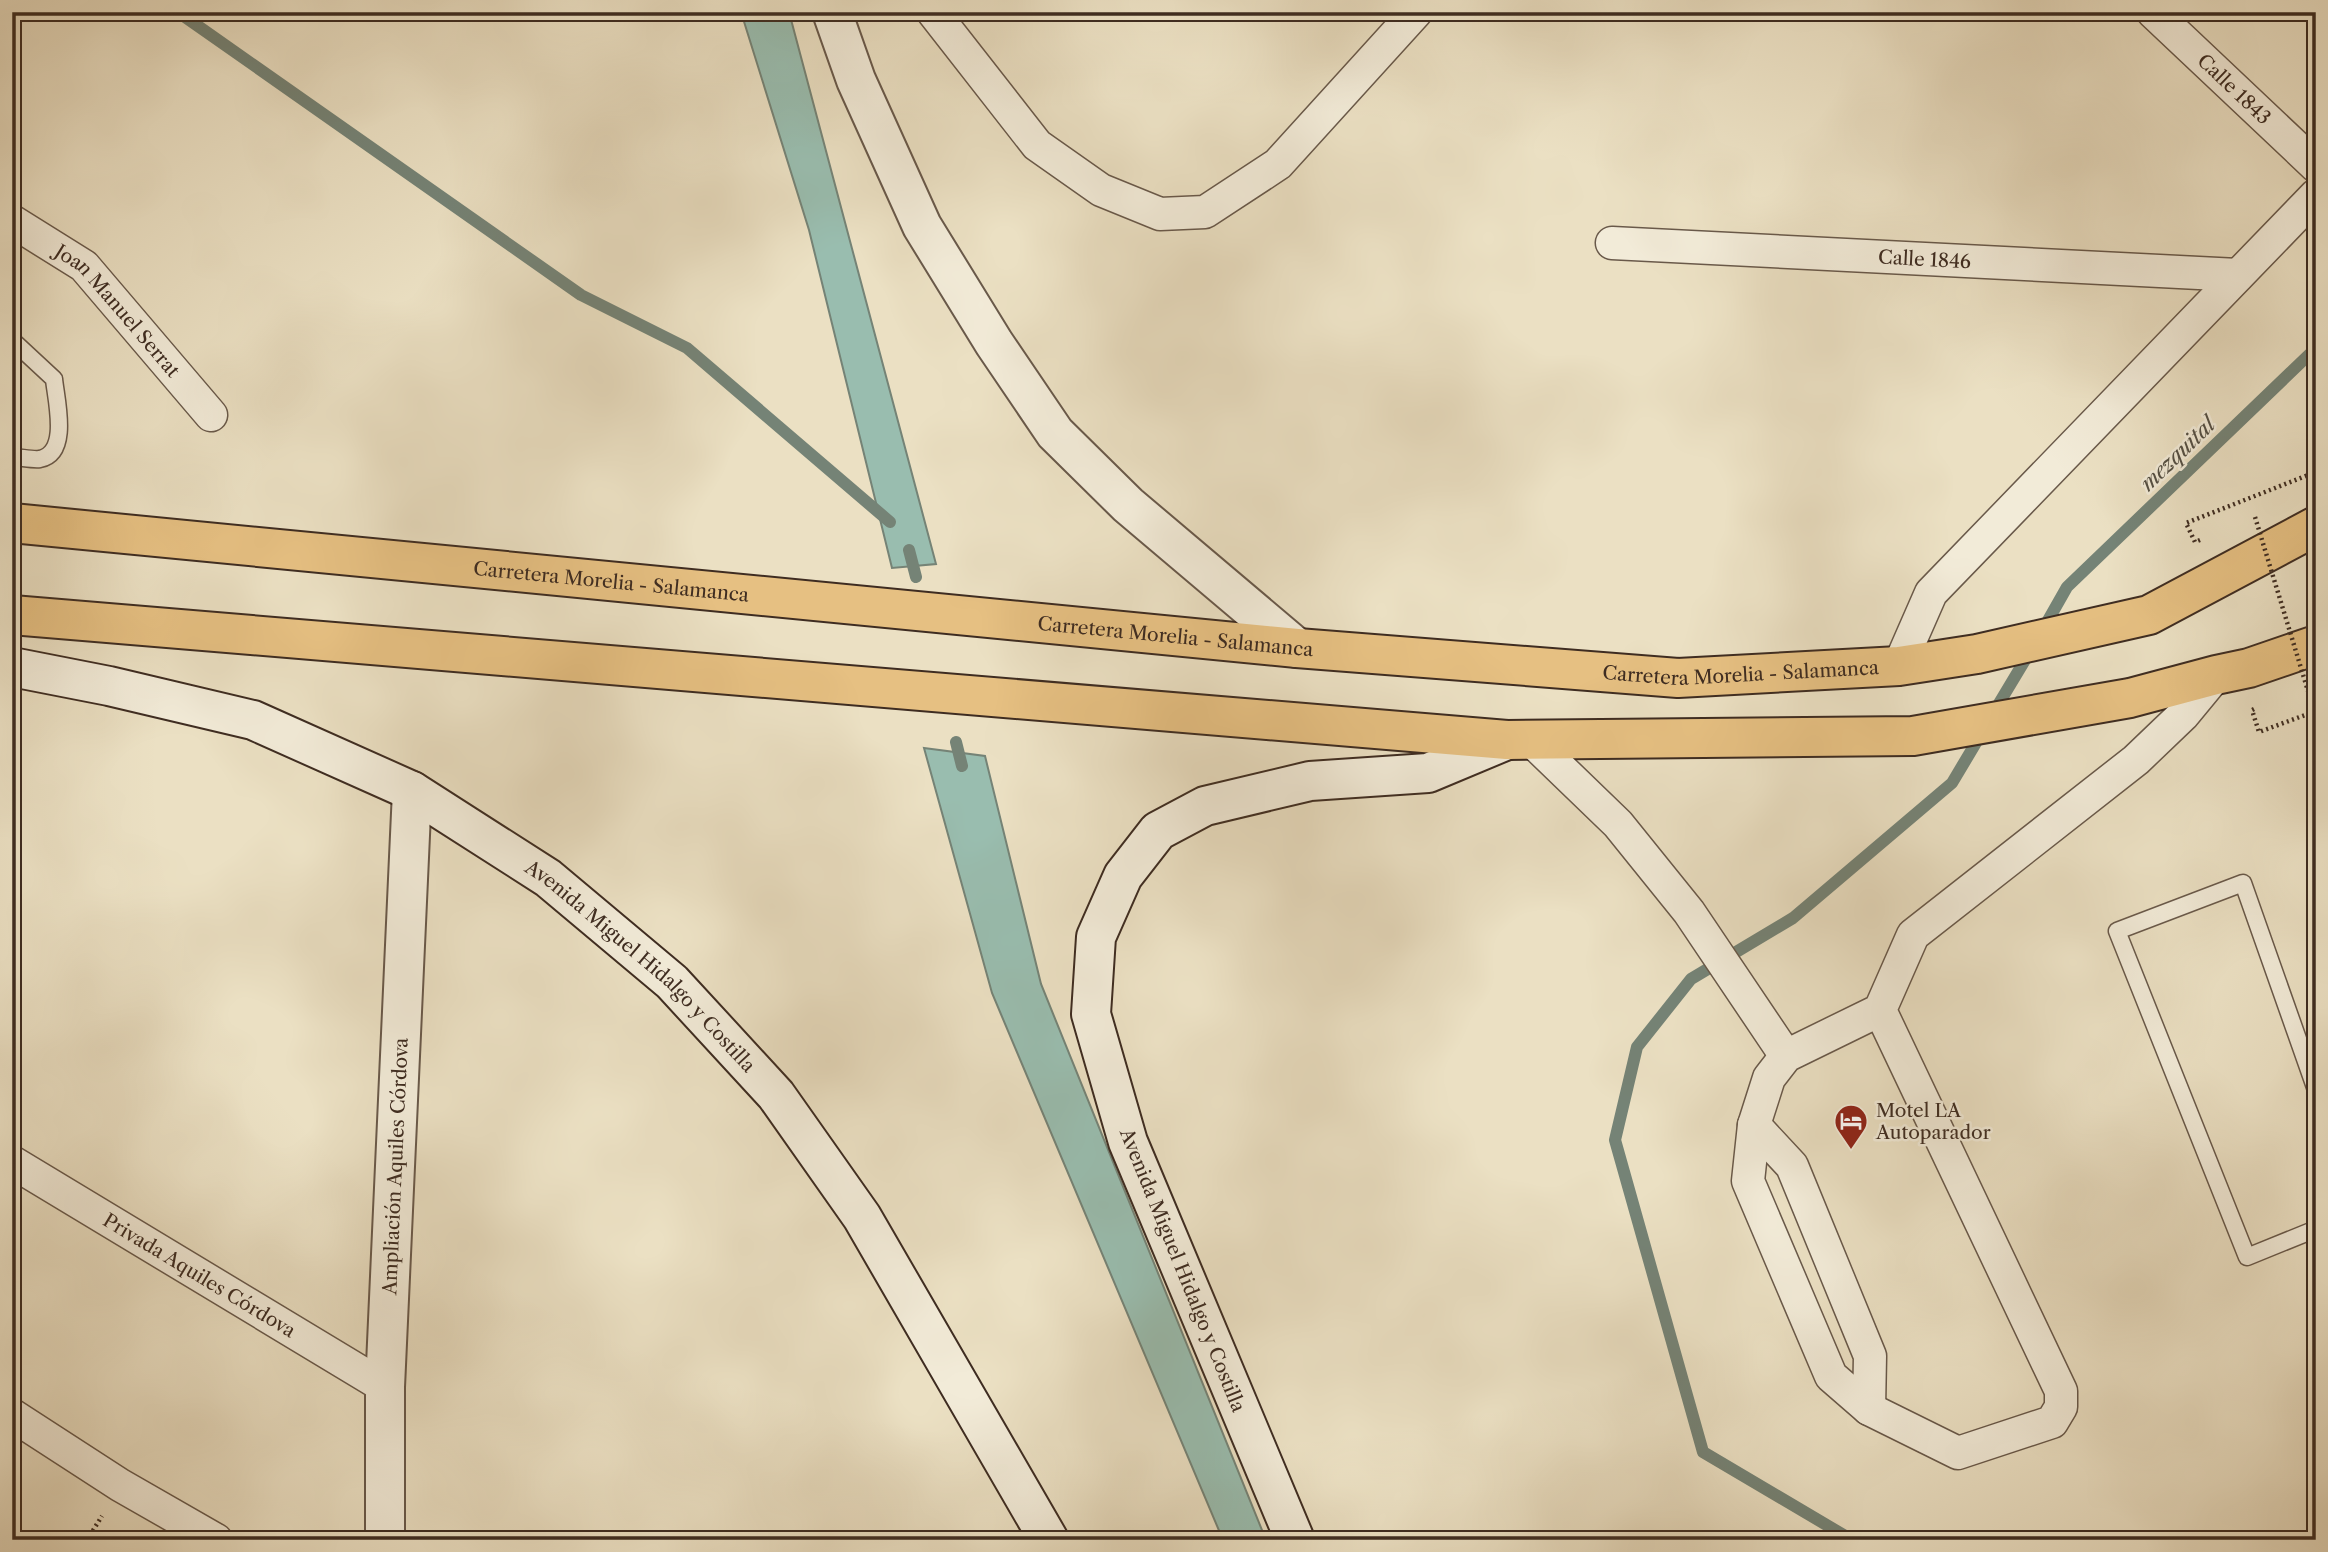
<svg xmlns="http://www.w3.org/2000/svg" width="2328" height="1552" font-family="'Libre Caslon Text',serif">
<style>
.water{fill:#99bdaf;stroke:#758376;stroke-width:2}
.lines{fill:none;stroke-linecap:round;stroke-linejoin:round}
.stream{stroke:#758376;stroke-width:12}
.service-casing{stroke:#69594a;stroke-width:19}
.minor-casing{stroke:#69594a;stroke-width:35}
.tertiary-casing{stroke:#69594a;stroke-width:42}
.secondary-casing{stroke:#3e2c21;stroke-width:42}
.trunk-casing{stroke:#3e2c21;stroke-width:42}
.path{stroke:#3e2c21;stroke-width:4.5;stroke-dasharray:2 3.5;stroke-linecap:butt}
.service{stroke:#f2ebd8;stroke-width:16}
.minor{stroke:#f2ebd8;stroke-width:32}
.tertiary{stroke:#f2ebd8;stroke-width:38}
.secondary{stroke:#f2ebd8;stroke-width:38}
.trunk{stroke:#e6c082;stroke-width:38}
.path-bridge{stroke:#3e2c21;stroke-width:4.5;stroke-dasharray:2 3.5;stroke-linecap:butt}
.labels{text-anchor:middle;stroke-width:5;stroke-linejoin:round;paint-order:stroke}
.street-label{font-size:19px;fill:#3e2c21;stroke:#f2ebd8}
.poi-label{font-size:19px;fill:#3e2c21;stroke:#f2ebd8;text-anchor:start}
.water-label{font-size:21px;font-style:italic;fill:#555044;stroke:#f2ebd8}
</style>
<rect width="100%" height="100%" fill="#ebe0c3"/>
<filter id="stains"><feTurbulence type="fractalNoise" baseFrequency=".00286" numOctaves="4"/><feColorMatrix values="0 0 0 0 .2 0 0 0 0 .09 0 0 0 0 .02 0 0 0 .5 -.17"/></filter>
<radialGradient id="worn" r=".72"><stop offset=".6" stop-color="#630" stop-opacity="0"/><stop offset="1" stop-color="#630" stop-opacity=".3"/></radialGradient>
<path class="water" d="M741 12H789L936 564 892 568 809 230Z
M924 748 985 756 1041 984 1266 1540H1223L992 993Z"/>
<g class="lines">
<path class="stream" d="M178 12 581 295 687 348 890 522
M909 550 916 577
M2042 631 2067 587 2316 348
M1992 715 2031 650
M956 742 962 766
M1852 1540 1703 1452 1615 1140 1637 1047 1691 979 1793 918 1952 783 1983 731"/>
<defs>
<path id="service" d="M12 340 54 379C56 400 70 453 40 459 32 460 20 457 12 457
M2316 1090 2243 883 2117 931 2247 1257 2316 1229"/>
<g id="minor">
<path d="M933 12 1037 145 1101 190 1160 214 1205 212 1278 164 1416 12"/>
<path id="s1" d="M2153 12 2316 166"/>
<path id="s2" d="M12 221 84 266 211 415"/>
<path id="s3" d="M1612 243 2238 275"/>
<path d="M1899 666 1931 593 2316 195"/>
<path d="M1530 739 1618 824 1689 912 1786 1056"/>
<path d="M1880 1010 2061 1391V1407L2052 1422 1958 1453 1869 1409 1831 1376 1748 1181 1754 1125 1769 1078 1786 1056 1880 1010 1913 935 2136 760 2183 715 2216 675"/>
<path d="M1754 1125 1792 1166 1870 1356 1869 1409"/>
<path id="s4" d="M12 1162 385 1387"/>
<path d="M12 1415 120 1485 216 1540"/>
</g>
<g id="tertiary">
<path d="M832 12 856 80 922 226 994 343 1055 433 1128 505 1297 648"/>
<path id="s5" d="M385 1540V1387L412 791"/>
</g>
<g id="secondary">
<path id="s6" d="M12 667 109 686 253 720 412 791 548 878 672 982 776 1095 862 1217 1049 1540"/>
<path d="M1295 1540 1128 1142 1091 1014 1096 937 1123 876 1158 831 1205 806 1310 781 1428 773 1507 740"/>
</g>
<g id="trunk">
<path id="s7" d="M12 523 1297 648 1678 678 1899 666 1977 654 2149 615 2316 526"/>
<path d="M12 615 1507 740 1913 736 2130 698 2216 675 2249 668 2316 645"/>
</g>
</defs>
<use href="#service" class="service-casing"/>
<use href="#minor" class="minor-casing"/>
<use href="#tertiary" class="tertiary-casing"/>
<use href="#secondary" class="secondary-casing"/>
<use href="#trunk" class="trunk-casing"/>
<path class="path" d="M2200 540 2195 542 2186 523 2316 472
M2254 709 2252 710 2259 732 2316 711
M87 1540 102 1516"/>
<use href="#service" class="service"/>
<use href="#minor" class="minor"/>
<use href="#tertiary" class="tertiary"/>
<use href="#secondary" class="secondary"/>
<use href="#trunk" class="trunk"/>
<path class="path-bridge" d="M2255 517 2308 691"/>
</g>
<defs>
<symbol id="hotel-pin" viewBox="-11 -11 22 30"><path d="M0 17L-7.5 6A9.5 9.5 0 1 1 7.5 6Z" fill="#8f2418" stroke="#f2ebd8"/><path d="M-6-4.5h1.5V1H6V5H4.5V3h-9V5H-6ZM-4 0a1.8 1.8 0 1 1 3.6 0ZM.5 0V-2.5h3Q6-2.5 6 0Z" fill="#fff"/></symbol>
</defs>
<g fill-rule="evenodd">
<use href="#hotel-pin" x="1832" y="1102" width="38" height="52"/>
</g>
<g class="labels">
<g class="street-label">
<text dy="7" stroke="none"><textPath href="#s1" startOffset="112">Calle 1843</textPath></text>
<text dy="7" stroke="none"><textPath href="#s3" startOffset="313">Calle 1846</textPath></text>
<text dy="7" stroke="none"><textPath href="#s2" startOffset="140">Joan Manuel Serrat</textPath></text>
<text dy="7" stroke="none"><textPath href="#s7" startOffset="602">Carretera Morelia - Salamanca</textPath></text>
<text dy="7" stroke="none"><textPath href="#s7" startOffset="1169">Carretera Morelia - Salamanca</textPath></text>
<text dy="7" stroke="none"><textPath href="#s7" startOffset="1736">Carretera Morelia - Salamanca</textPath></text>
<text dy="7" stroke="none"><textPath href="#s6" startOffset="710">Avenida Miguel Hidalgo y Costilla</textPath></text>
<text dy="7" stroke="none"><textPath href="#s5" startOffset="374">Ampliación Aquiles Córdova</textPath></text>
<text transform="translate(1183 1270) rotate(68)" y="7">Avenida Miguel Hidalgo y Costilla</text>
<text dy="7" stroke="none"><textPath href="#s4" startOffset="219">Privada Aquiles Córdova</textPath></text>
</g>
<g class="poi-label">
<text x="1876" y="1117">Motel LA<tspan x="1876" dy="22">Autoparador</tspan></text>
</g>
<g class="water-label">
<text transform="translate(2178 454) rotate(-44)" y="7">mezquital</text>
</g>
</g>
<rect width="2328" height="1552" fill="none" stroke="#ebe0c3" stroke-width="42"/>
<rect x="14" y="14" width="2300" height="1524" fill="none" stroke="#3e2c21" stroke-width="3.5"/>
<rect x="21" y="21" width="2286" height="1510" fill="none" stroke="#3e2c21" stroke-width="2"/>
<rect width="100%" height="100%" filter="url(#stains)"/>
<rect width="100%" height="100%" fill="url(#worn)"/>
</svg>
